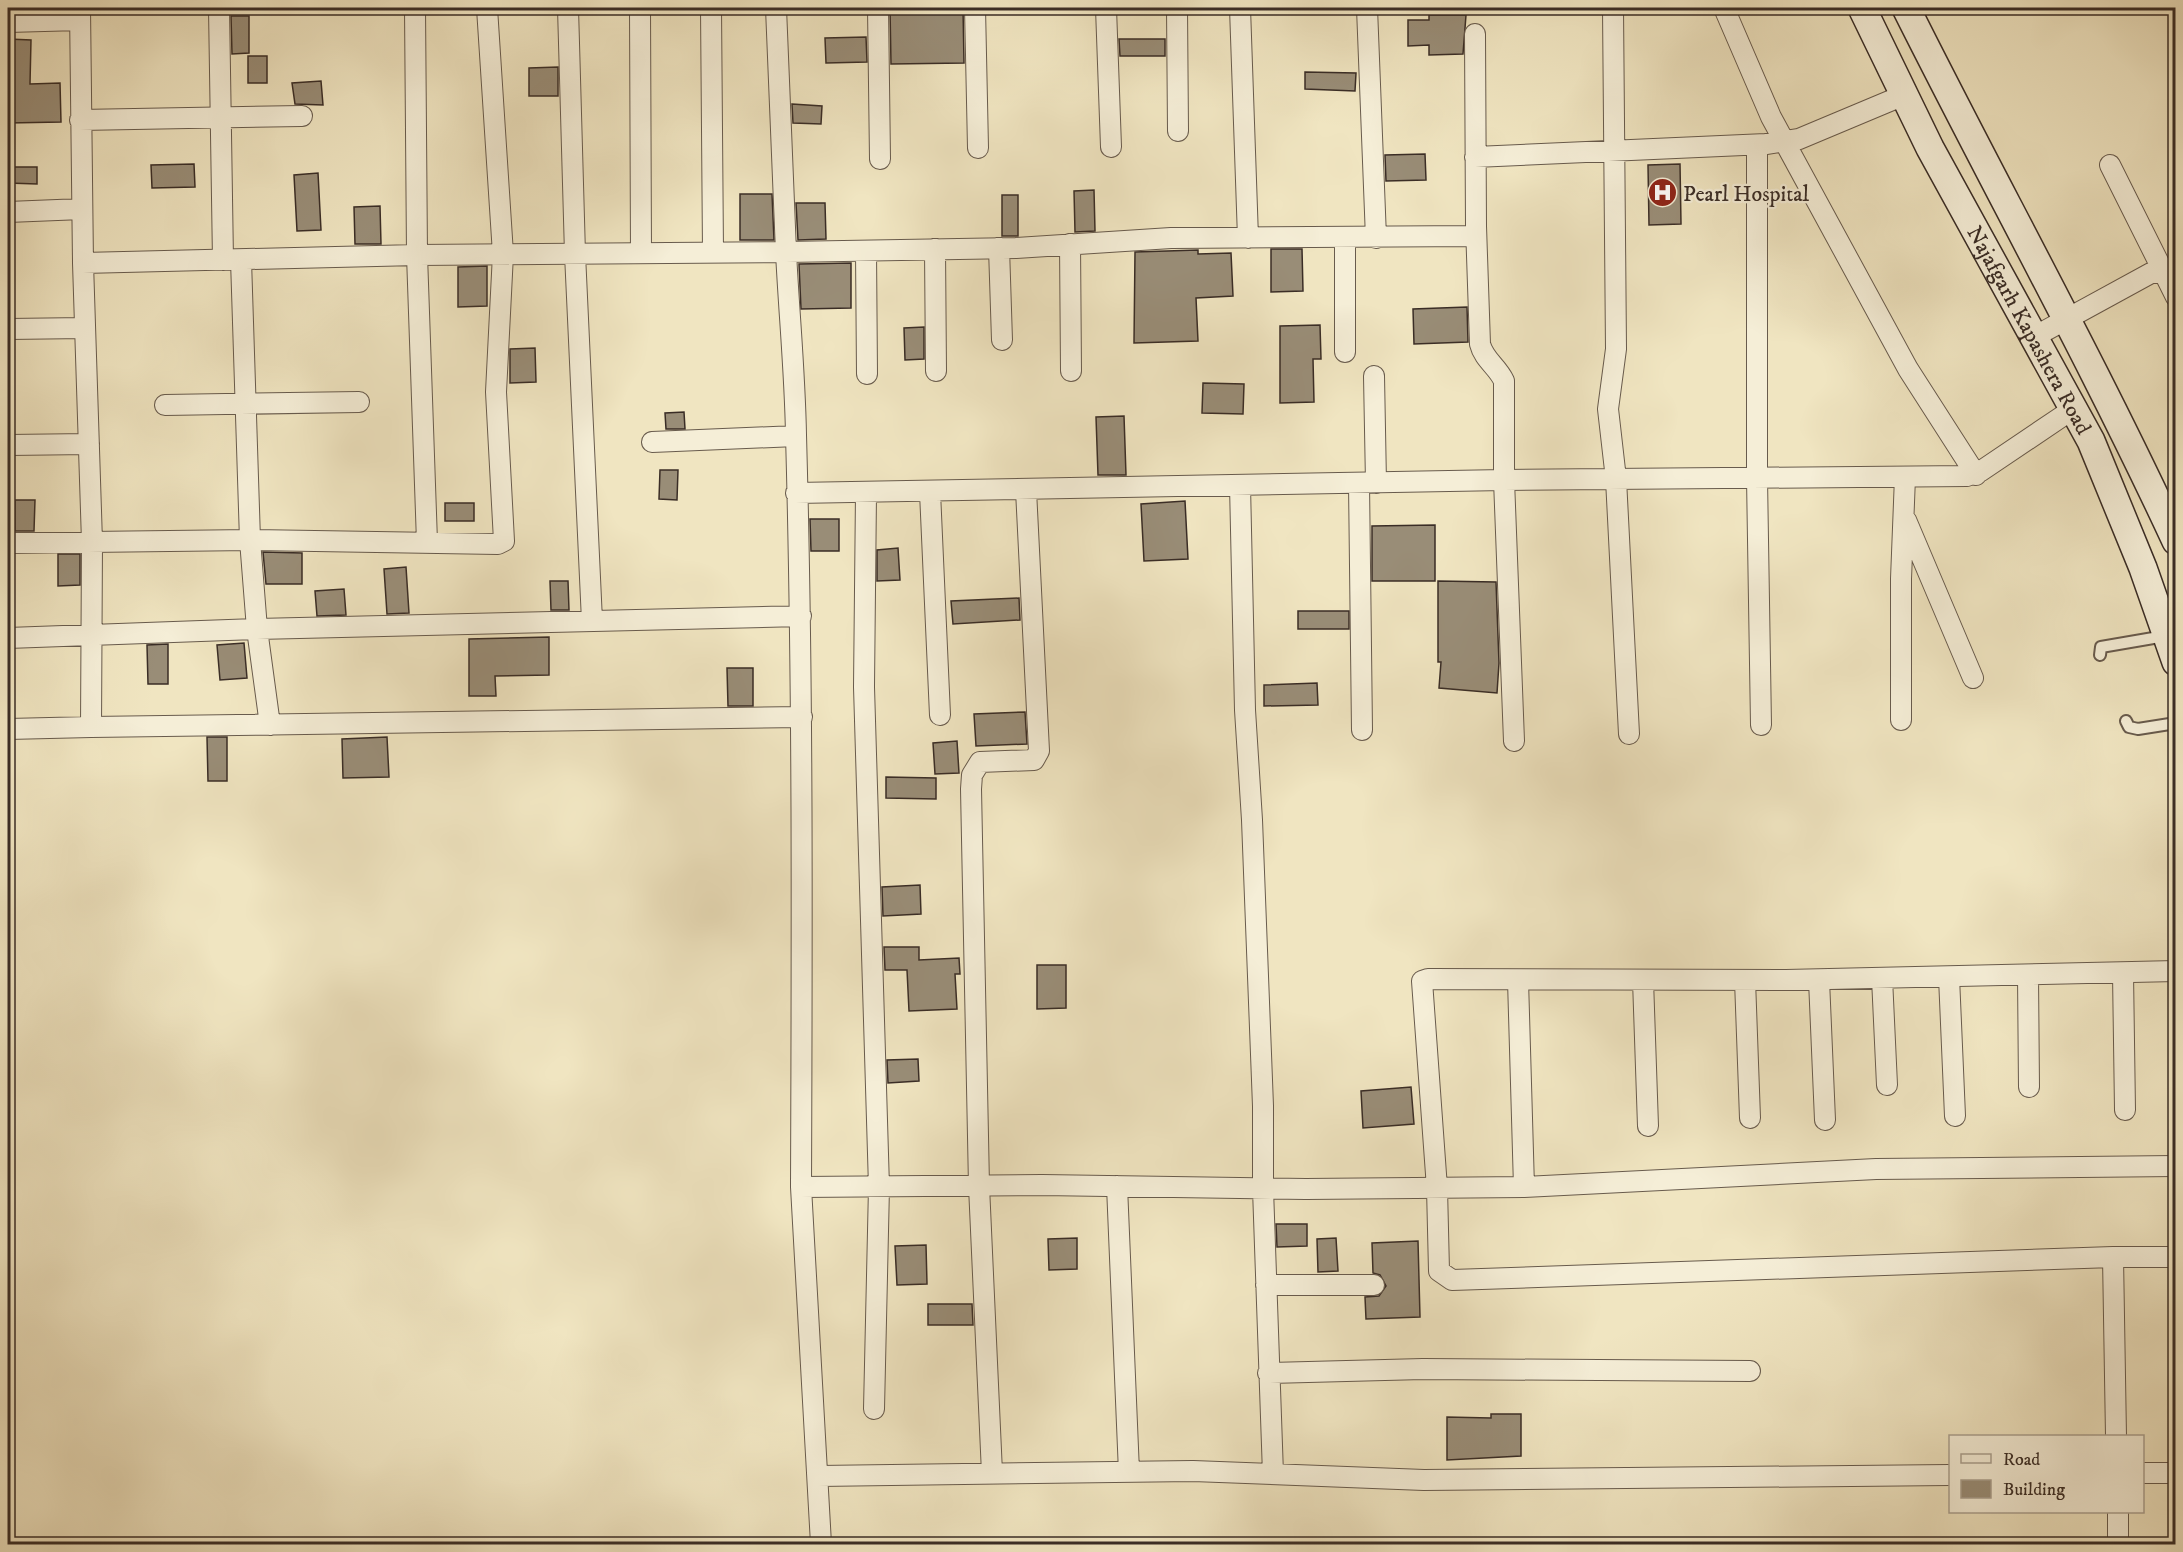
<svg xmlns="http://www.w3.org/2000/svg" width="2183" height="1552" font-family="'IM FELL DW Pica',serif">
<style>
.building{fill:#998d77;stroke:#3a2d26;stroke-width:1.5}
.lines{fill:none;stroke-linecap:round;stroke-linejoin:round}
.lane-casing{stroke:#685b4d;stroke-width:14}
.street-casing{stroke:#685b4d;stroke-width:22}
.secondary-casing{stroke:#3a2d26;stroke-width:30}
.lane{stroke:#f5eed7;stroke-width:10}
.street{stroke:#f5eed7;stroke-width:20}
.secondary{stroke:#f5eed7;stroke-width:27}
.labels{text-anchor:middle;stroke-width:4.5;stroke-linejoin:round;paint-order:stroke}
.poi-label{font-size:22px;fill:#3a2d26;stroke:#f5eed7;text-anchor:start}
.street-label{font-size:22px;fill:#3a2d26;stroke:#f5eed7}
</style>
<rect width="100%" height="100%" fill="#f0e5c1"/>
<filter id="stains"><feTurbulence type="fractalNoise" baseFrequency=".00333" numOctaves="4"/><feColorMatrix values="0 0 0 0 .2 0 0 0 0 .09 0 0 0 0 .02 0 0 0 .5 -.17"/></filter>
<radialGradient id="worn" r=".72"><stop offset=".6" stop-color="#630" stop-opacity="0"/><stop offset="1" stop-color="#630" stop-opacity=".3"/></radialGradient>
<path class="building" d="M963 8 964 63 891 64 890 9Z
M1429 15H1466L1463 54 1429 55V45L1408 46V20H1429Z
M231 16H249V53L232 54Z
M866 37 867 62 826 63 825 38Z
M8 39 31 40 30 84 60 83 61 122 8 123Z
M1119 39H1165V56H1120Z
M248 56H267V83H248Z
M558 67V96H529V68Z
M1305 72 1356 73 1355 91 1305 89Z
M321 81 323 105 295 104 292 83Z
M792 104 822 106 821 124 793 123Z
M1425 154 1426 180 1386 181 1385 155Z
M194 164 195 187 152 188 151 165Z
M1680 164 1681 224 1649 225 1648 165Z
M8 167H37V184L8 183Z
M318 173 321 230 297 231 294 175Z
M1094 190 1095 231 1075 232 1074 191Z
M740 194H772L774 240H740Z
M1002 195H1018V236H1002Z
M796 203H825L826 239 798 240Z
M380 206 381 244H355L354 207Z
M1271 249H1302L1303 291 1271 292Z
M1198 250V254L1231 253 1233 296 1196 298 1198 341 1134 343 1135 252Z
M851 263V308L801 309 799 264Z
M487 266V306L458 307V267Z
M1467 307 1468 342 1414 344 1413 309Z
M1320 325 1321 359H1313L1314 402 1280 403V326Z
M924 327V359L905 360 904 328Z
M535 348 536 382 510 383V349Z
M1203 383 1244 384 1243 414 1202 413Z
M684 412 685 429H666L665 413Z
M1124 416 1126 475H1098L1096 417Z
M660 470H678L677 500 659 499Z
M15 500H35L34 531H15Z
M1185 501 1188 559 1144 561 1141 504Z
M445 503H474V521H445Z
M810 519H839V551H811Z
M1435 525V581H1372V526Z
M898 548 900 580 877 581V550Z
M263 552 302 553V584H266Z
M58 554H80V585L58 586Z
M406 567 409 613 387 614 384 569Z
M550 581H568L569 610H551Z
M1438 581 1496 582 1499 663 1497 693 1439 688 1441 662H1438Z
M344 589 346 615 317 616 315 591Z
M1019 598 1020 620 953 624 951 601Z
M1298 611H1349V629H1298Z
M549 637V675L495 676 496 696H469V639Z
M244 643 247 678 220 680 217 645Z
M168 644V684H148L147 645Z
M727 668H753V706H728Z
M1317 683 1318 705 1264 706V685Z
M1025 712 1027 744 976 746 974 714Z
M207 737H227V781H208Z
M387 737 389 777 343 778 342 739Z
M957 741 959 773 935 774 933 743Z
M886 777 936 778V799L886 798Z
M920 885 921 914 883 916 882 887Z
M884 947H919V960L959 958 960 974H955L957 1009 909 1011 907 970H885Z
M1037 965H1066V1008L1037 1009Z
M918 1059 919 1081 888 1083 887 1060Z
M1411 1087 1414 1124 1363 1128 1361 1091Z
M1276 1224H1307V1246L1277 1247Z
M1077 1238V1269L1049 1270 1048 1239Z
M1336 1238 1338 1271 1318 1272 1317 1239Z
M1418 1241 1420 1317 1366 1319 1365 1297 1379 1296 1386 1286 1380 1275 1373 1273 1372 1243Z
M926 1245 927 1284 897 1285 895 1246Z
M928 1304H972L973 1325H928Z
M1491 1414H1521V1456L1447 1460V1417L1491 1418Z"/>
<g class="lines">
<defs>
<path id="lane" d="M2100 655 2101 647 2165 636
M2126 721 2129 727 2138 729 2176 723"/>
<path id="street" d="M219 8 223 260
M415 8 417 255 427 542
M568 8 575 254 592 621
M640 8 641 253
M711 8 713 252
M776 8 786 252 1016 248 1171 238 1476 236
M878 8 880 159
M975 8 978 148
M1106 8 1111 147
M1177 8 1178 131
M1240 8 1248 238
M1367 8 1376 238
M1613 8 1616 349 1608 409 1616 479 1629 734
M1724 8 1771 117 1908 369 1976 475
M8 22 80 20
M1475 34 1476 226 1480 344C1484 360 1497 366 1504 381V480L1514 741
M80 120 302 116
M1757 145V478L1761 725
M1475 157 1766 144 1799 139 1904 95
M2110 165 2176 297
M8 212 82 209
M1345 238V352
M1070 244 1071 371
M999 248 1002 340
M935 249 936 371
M866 251 867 374
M241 260 250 540 257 629 270 725
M83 263 417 255 786 252C789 313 795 374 796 435 803 686 802 936 801 1187L1042 1185 1306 1189 1524 1187 1876 1169 2176 1166
M8 329 85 328
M2032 338 2151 273H2176
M1374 376 1376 483
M165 405 359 402
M652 442 796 436
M8 445 89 444
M1359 483 1362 730
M1240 485 1245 710 1252 820 1263 1106V1189L1273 1474
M930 492 940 715
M796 493 1504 480 1967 476 1981 471 2073 409
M866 493 864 687 879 1187 874 1409
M1906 520 1973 678
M8 543 250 540 498 544 504 541 496 392 503 254 487 8
M8 638 257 629 801 616
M1901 720V579L1905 477
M91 727 802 717
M8 729 91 727 92 542 83 263 80 8
M2123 973 2125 1110
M2028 975 2029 1087
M1949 977 1955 1116
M1882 978 1887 1085
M1518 980 1524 1187
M1643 980 1648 1126
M1745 980 1750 1118
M1819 980 1825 1120
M1117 1186 1129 1472
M801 1187 821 1544
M2113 1257H2176
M1266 1285H1374
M1268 1373 1423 1369 1750 1371
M2116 1436 2113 1257 1452 1280 1439 1271 1437 1188 1422 981 1428 979 1786 980 2176 971
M992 1473 979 1186 971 789 972 775 980 762 1034 760 1039 751 1026 490
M2142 1473H2176
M819 1476 1193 1471 1424 1480 1950 1475
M2118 1512V1544"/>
<g id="secondary">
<path id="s1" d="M1862 8 1930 148 2091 441 2143 568 2176 662"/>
<path d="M1906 8C1995 186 2092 360 2176 541"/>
</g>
</defs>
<use href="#lane" class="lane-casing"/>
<use href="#street" class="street-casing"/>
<use href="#secondary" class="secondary-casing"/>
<use href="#lane" class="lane"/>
<use href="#street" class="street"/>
<use href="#secondary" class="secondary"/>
</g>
<defs>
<symbol id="hospital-disc" viewBox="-11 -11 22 22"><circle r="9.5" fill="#8f2418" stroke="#f5eed7"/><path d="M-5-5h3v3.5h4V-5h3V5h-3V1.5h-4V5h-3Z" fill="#fff"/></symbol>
</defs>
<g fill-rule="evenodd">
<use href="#hospital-disc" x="1646" y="176" width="33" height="33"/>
</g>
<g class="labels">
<g class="poi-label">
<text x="1683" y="201">Pearl Hospital</text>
</g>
<g class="street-label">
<text dy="8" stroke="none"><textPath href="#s1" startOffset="363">Najafgarh Kapashera Road</textPath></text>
</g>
</g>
<rect width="2183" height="1552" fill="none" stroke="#f0e5c1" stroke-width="30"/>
<rect x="9" y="9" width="2165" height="1534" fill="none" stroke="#3a2d26" stroke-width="3"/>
<rect x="15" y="15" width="2153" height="1522" fill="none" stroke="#3a2d26" stroke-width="1.5"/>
<rect x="1949" y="1435" width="195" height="78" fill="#f5eed7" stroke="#aaa190" stroke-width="1.5"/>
<rect x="1961" y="1454" width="30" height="9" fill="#f5eed7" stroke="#aaa190" stroke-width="1.5"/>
<text x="2003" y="1465" font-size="18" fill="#3a2d26">Road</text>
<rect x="1961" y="1480" width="30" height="18" fill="#998d77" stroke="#aaa190" stroke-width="1.5"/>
<text x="2003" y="1495" font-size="18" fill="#3a2d26">Building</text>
<rect width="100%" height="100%" filter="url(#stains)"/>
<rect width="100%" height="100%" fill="url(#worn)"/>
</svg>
